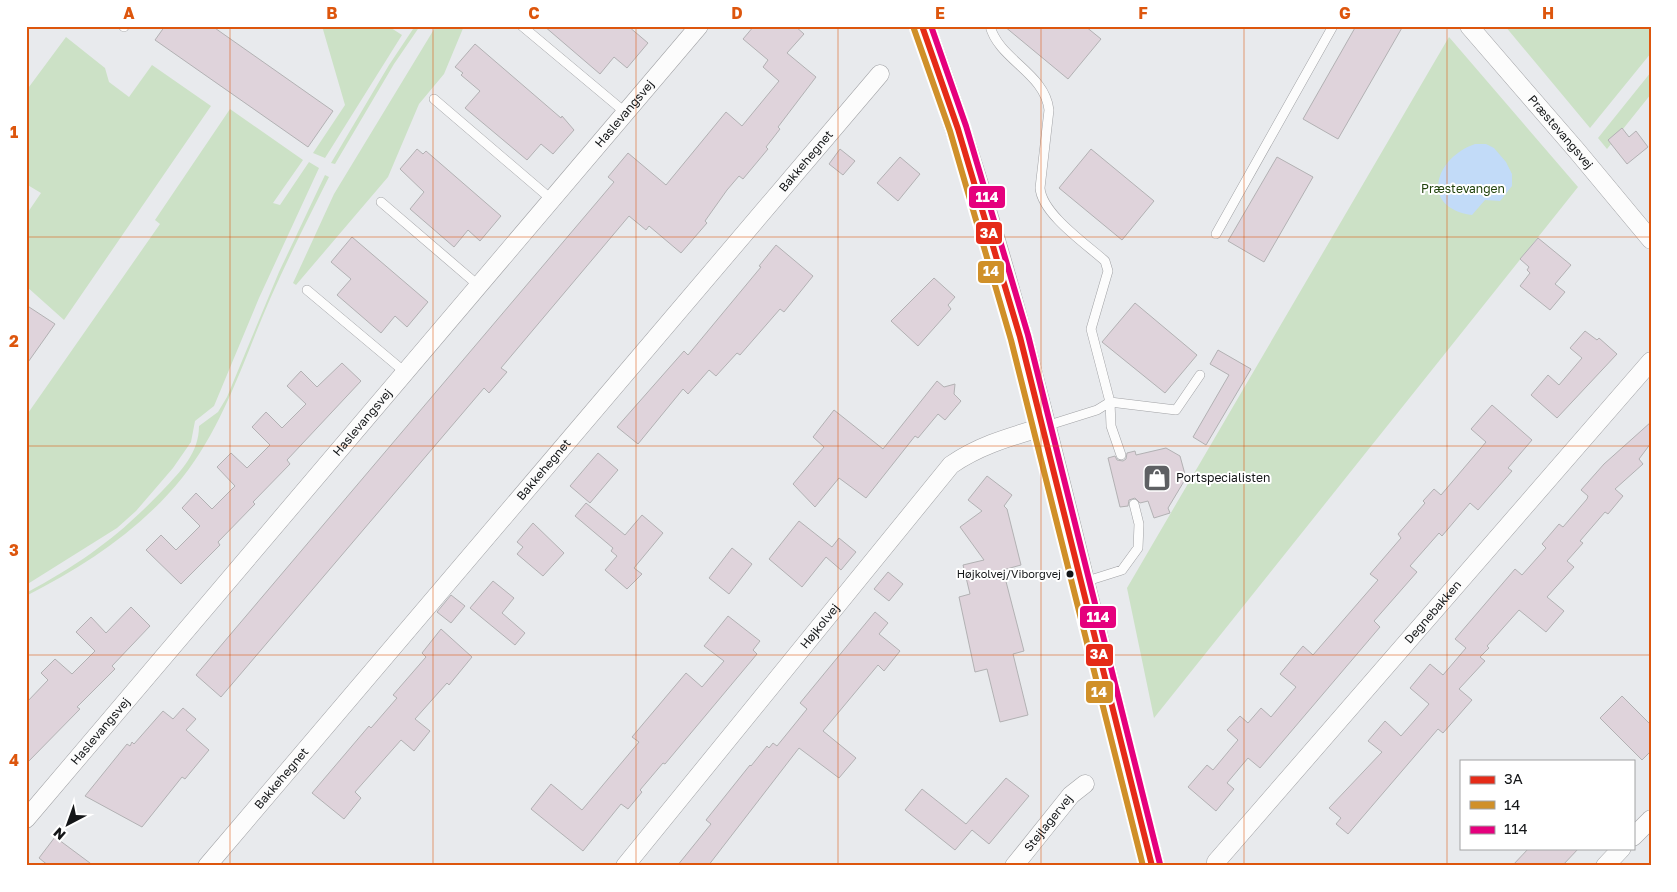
<svg xmlns="http://www.w3.org/2000/svg" width="1677" height="892" font-family="'Golos Text',sans-serif">
<style>
.green{fill:#cce1c6}
.water{fill:#c2dbf8}
.building{fill:#dfd3db;stroke:#b2b1b3}
.lines{fill:none;stroke-linecap:round;stroke-linejoin:round}
.lane-casing{stroke:#a1a2a5;stroke-width:10}
.street-casing{stroke:#a1a2a5;stroke-width:19}
.secondary-casing{stroke:#a1a2a5;stroke-width:26}
.lane{stroke:#fcfcfc;stroke-width:9}
.street{stroke:#fcfcfc;stroke-width:18}
.secondary{stroke:#f3f1ee;stroke-width:25}
.bus-1-casing{stroke:#fff;stroke-width:10}
.bus-2-casing{stroke:#fff;stroke-width:10}
.bus-3-casing{stroke:#fff;stroke-width:10}
.bus-1{stroke:#e52b18;stroke-width:6}
.bus-2{stroke:#d09029;stroke-width:6}
.bus-3{stroke:#e5007d;stroke-width:6}
.grid{fill:none;stroke:#dd560d;stroke-width:1;stroke-opacity:0.55}
.bus-dot{fill:#141618;stroke:#fff;stroke-width:2}
.labels{text-anchor:middle;stroke-width:4;stroke-linejoin:round;paint-order:stroke}
.bus-label{font-size:11px;fill:#141618;stroke:#fff;text-anchor:end}
.street-label{font-size:12px;fill:#141618;stroke:#fff}
.park-label{font-size:12px;fill:#20420b;stroke:#fff}
.poi-label{font-size:12px;fill:#141618;stroke:#fff;text-anchor:start}
.line-badge{stroke:#fff;stroke-width:2}
.badge-label{font-size:14px;text-anchor:middle;font-weight:bold;fill:#fff}
.neatline{fill:none;stroke:#dd560d;stroke-width:2}
.grid-label{font-size:16px;text-anchor:middle;font-weight:bold;fill:#dd560d}
</style>
<rect width="100%" height="100%" fill="#e8eaed"/>
<path class="green" d="M322 26H388L402 35 325 158 313 153 345 105Z
M415 26H420L394 64 335 164 331 163 389 65Z
M436 26H464L444 74 419 104 388 177 296 285 293 283 334 194Z
M1505 26H1651V53L1590 128Z
M66 37 105 68 109 82 129 97 152 65 211 106 64 320 26 286V215L41 193 26 184V91Z
M1449 37 1578 187 1154 718 1127 588Z
M1651 72V94L1607 149 1598 138Z
M230 109 303 160 273 203 280 205 309 162 319 168 259 298 214 406 195 421 191 442 173 468 136 511 117 528 26 585V416L160 224 155 220Z
M325 175 329 177C309 217 288 258 270 299 243 361 224 425 182 478 140 530 85 566 26 596V593C83 562 118 537 163 490 181 471 199 453 199 426L218 412 227 397 279 272Z"/>
<path class="water" d="M1475 144H1486L1494 148 1506 162 1512 174V186L1500 201 1485 200 1472 215C1420 208 1434 158 1475 144Z"/>
<path class="building" d="M165 26H212L333 111 308 147 155 40Z
M544 26H628L648 43 627 68 614 57 600 74Z
M754 26H795L804 34 787 53 816 77 778 127 780 129 766 147 768 149 743 179 739 176 727 190 705 221 707 223 681 253 649 226 646 230 629 216 501 368 507 372 489 393 484 388 221 697 196 675 614 182 608 177 628 153 666 185 726 112 742 126 779 81 763 67 768 60 743 39Z
M1004 26H1085L1101 39 1068 79Z
M1356 26H1403L1338 139 1303 119Z
M475 44 561 118 562 116 574 130 553 154 541 144 527 160 465 108 480 91 461 75 463 73 455 67Z
M1622 128 1629 137 1636 131 1648 147 1627 164 1608 140Z
M417 149 423 154 426 151 501 216 480 241 468 230 454 247 410 209 424 192 400 169Z
M840 149 855 161 843 175 829 164Z
M1091 149 1154 201 1122 240 1059 188Z
M900 157 920 174 898 201 877 183Z
M1277 157 1313 177 1264 262 1228 241Z
M352 237 428 302 407 327 395 316 381 333 337 295 351 279 331 262Z
M1538 238 1571 265 1555 284 1565 292 1550 310 1520 286 1530 273 1527 270 1529 267 1520 259Z
M776 245 813 276 784 312 780 309 740 355 737 353 716 376 709 370 688 394 683 389 638 444 617 427 684 351 688 355 761 267 759 266Z
M934 278 955 297 948 305 951 309 918 346 891 321Z
M1135 303 1197 355 1165 393 1102 342Z
M26 305 55 324 26 365Z
M1585 331 1597 340 1599 338 1617 354 1557 418 1531 395 1548 375 1559 385 1582 358 1570 348Z
M1218 350 1251 369 1206 445 1193 437 1229 375 1210 364Z
M342 363 361 381 287 460 290 464 253 502 255 504 218 542 220 545 181 584 146 550 161 535 176 550 200 526 182 508 196 493 212 509 235 486 217 467 231 453 247 468 270 445 252 427 266 412 282 428 306 404 287 386 301 371 317 387Z
M937 381 944 387 955 384 954 394 961 401 945 420 938 414 918 438 915 436 866 498 839 478 815 507 793 484 824 447 813 437 834 410 883 449Z
M1492 405 1532 440 1508 468 1512 471 1478 510 1470 503 1442 536 1439 533 1410 566 1417 572 1374 621 1380 627 1260 768 1248 758 1227 783 1234 789 1216 811 1188 787 1207 765 1213 770 1238 740 1227 730 1240 716 1248 723 1261 708 1271 717 1296 687 1280 674 1303 646 1313 655 1378 580 1370 574 1401 538 1398 534 1425 503 1423 501 1434 489 1441 495 1486 442 1471 429Z
M1651 422V443L1639 459 1643 464 1615 489 1623 496 1608 514 1605 512 1580 541 1583 543 1567 561 1574 567 1547 597 1564 611 1546 632 1519 610 1487 646 1489 648 1480 657 1485 661 1459 689 1472 700 1443 733 1438 729 1348 834 1336 824 1341 818 1329 808 1382 752 1368 741 1385 721 1401 736 1429 704 1410 688 1430 664 1443 675 1466 648 1455 639 1515 569 1522 575 1546 548 1542 544 1559 524 1563 527 1587 499 1588 496 1581 490 1604 464Z
M1166 448 1180 456 1186 478 1168 508 1170 513 1154 518 1148 501 1140 503 1135 498 1129 500 1128 506 1120 507 1108 458 1115 456 1117 460 1123 461 1126 459 1127 453 1135 451 1136 455Z
M598 453 618 470 590 503 570 486Z
M987 476 1012 495 1004 506 1007 509 1021 565 1003 570 1024 651 1013 654 1028 715 1000 722 987 669 975 672 959 597 970 594 963 565 984 560 960 527 982 511 968 500Z
M586 503 625 535 642 515 663 533 634 568 642 574 627 589 605 570 617 556 611 551 613 548 575 516Z
M799 521 832 547 839 538 856 552 841 570 826 557 802 587 769 559Z
M533 523 564 553 543 576 517 554 523 547 517 542Z
M732 548 752 564 729 594 709 578Z
M888 572 903 584 889 601 874 589Z
M493 581 514 598 502 613 525 633 515 645 470 608Z
M451 595 465 606 451 623 437 612Z
M131 607 150 626 112 666 115 669 77 707 80 709 26 764V703L48 680 41 673 55 659 72 674 95 651 76 632 91 617 106 633Z
M875 612 888 623 879 634 900 651 884 671 878 665 823 731 856 758 839 778 799 748 708 866H677L711 824 706 820 750 765 751 766 767 746 769 748 773 743 777 746 807 709 800 703Z
M728 616 760 641 753 650 757 654 665 764 663 763 640 790 642 792 628 809 621 804 583 851 531 809 551 784 582 810 639 742 632 737 686 673 702 687 724 661 704 646Z
M441 629 472 657 449 685 447 683 415 719 430 731 414 751 401 740 355 792 361 798 344 819 312 793 369 726 371 728 397 698 393 695 426 657 422 653Z
M1622 696 1651 725V751L1642 760 1600 718Z
M183 708 196 719 186 730 209 750 185 779 182 777 142 827 85 796 127 744 130 746 132 742 134 744 163 711 173 719Z
M1006 778 1029 796 989 844 972 830 955 850 905 810 922 789 966 824Z
M55 837 94 866H49L39 858Z
M1529 848H1579L1562 866H1512Z"/>
<g class="lines">
<defs>
<path id="lane" d="M123 26 124 27
M522 26 626 113
M990 26C999 60 1045 73 1049 110L1040 188C1042 214 1086 244 1105 261L1108 271 1091 329 1110 402 1097 410 1046 426
M434 99 551 199
M381 202 479 286
M1216 234 1333 26
M307 290 406 373
M1121 455 1111 426 1110 402 1176 410 1200 375
M1084 582 1122 570 1138 548 1139 524 1134 504"/>
<g id="street">
<path id="s1" d="M1469 26 1577 151 1651 240"/>
<path id="s2" d="M26 819 699 26"/>
<path d="M1633 837 1651 819"/>
<path id="s3" d="M1216 862 1651 361"/>
<path id="s4" d="M207 866 880 74"/>
<path id="s5" d="M625 866 951 465C980 445 1010 437 1043 427"/>
<path id="s6" d="M1014 866 1071 795 1085 784"/>
<path d="M1605 866 1622 848"/>
</g>
<path id="secondary" d="M922 26C1023 298 1079 585 1152 866"/>
</defs>
<use href="#lane" class="lane-casing"/>
<use href="#street" class="street-casing"/>
<use href="#secondary" class="secondary-casing"/>
<use href="#lane" class="lane"/>
<use href="#street" class="street"/>
<use href="#secondary" class="secondary"/>
<defs>
<path id="bus-1" d="M922 26 958 129 1020 337 1152 866"/>
<path id="bus-2" d="M914 29 950 131 1011 340 1143 866"/>
<path id="bus-3" d="M931 26 966 126 1028 335 1160 864"/>
</defs>
<use href="#bus-1" class="bus-1-casing"/>
<use href="#bus-2" class="bus-2-casing"/>
<use href="#bus-3" class="bus-3-casing"/>
<use href="#bus-1" class="bus-1"/>
<use href="#bus-2" class="bus-2"/>
<use href="#bus-3" class="bus-3"/>
</g>
<path class="grid" d="M230 26V866M433 26V866M636 26V866M838 26V866M1041 26V866M1244 26V866M1447 26V866M26 237H1651M26 446H1651M26 655H1651"/>
<defs>
<symbol id="shop-square" viewBox="-11 -11 22 22"><rect x="-9" y="-9" width="18" height="18" rx="4" fill="#5e6063" stroke="#fff"/><path d="M-5-2.5h2.3a2.7 3.5 0 0 1 5.4 0H5L5.5 6h-11ZM-1.5-2.5h3a1.5 2.3 0 0 0-3 0Z" fill="#fff"/></symbol>
</defs>
<g fill-rule="evenodd">
<use href="#shop-square" x="1141" y="462" width="32" height="32"/>
</g>
<circle class="bus-dot" cx="1070" cy="574" r="4.5"/>
<g class="labels">
<g class="bus-label">
<text x="1061" y="578">Højkolvej/Viborgvej</text>
</g>
<g class="street-label">
<text dy="4" stroke="none"><textPath href="#s2" startOffset="925">Haslevangsvej</textPath></text>
<text dy="4" stroke="none"><textPath href="#s1" startOffset="140">Præstevangsvej</textPath></text>
<text dy="4" stroke="none"><textPath href="#s4" startOffset="925">Bakkehegnet</textPath></text>
<text dy="4" stroke="none"><textPath href="#s2" startOffset="520">Haslevangsvej</textPath></text>
<text dy="4" stroke="none"><textPath href="#s4" startOffset="520">Bakkehegnet</textPath></text>
<text dy="4" stroke="none"><textPath href="#s3" startOffset="331">Degnebakken</textPath></text>
<text dy="4" stroke="none"><textPath href="#s5" startOffset="309">Højkolvej</textPath></text>
<text dy="4" stroke="none"><textPath href="#s2" startOffset="115">Haslevangsvej</textPath></text>
<text dy="4" stroke="none"><textPath href="#s4" startOffset="115">Bakkehegnet</textPath></text>
<text dy="4" stroke="none"><textPath href="#s6" startOffset="55">Stejlagervej</textPath></text>
</g>
<g class="park-label">
<text x="1463" y="193">Præstevangen</text>
</g>
<g class="poi-label">
<text x="1176" y="482">Portspecialisten</text>
</g>
</g>
<g class="line-badge">
<rect x="968" y="185" width="38" height="24" rx="5" fill="#e5007d"/>
<rect x="975" y="221" width="28" height="24" rx="5" fill="#e52b18"/>
<rect x="977" y="260" width="28" height="24" rx="5" fill="#d09029"/>
<rect x="1079" y="605" width="38" height="24" rx="5" fill="#e5007d"/>
<rect x="1085" y="643" width="29" height="24" rx="5" fill="#e52b18"/>
<rect x="1085" y="680" width="29" height="24" rx="5" fill="#d09029"/>
</g>
<g class="badge-label">
<text x="987" y="202">114</text>
<text x="989" y="238">3A</text>
<text x="991" y="276">14</text>
<text x="1098" y="622">114</text>
<text x="1099" y="659">3A</text>
<text x="1099" y="697">14</text>
</g>
<rect width="1677" height="892" fill="none" stroke="#ffffff" stroke-width="55"/>
<rect x="1460" y="760" width="175" height="90" fill="#ffffff" stroke="#a1a2a3"/>
<rect x="1470" y="776" width="25" height="8" fill="#e52b18" stroke="#a1a2a3"/>
<text x="1504" y="784" font-size="15" fill="#141618">3A</text>
<rect x="1470" y="801" width="25" height="8" fill="#d09029" stroke="#a1a2a3"/>
<text x="1504" y="810" font-size="15" fill="#141618">14</text>
<rect x="1470" y="826" width="25" height="8" fill="#e5007d" stroke="#a1a2a3"/>
<text x="1504" y="834" font-size="15" fill="#141618">114</text>
<g transform="translate(68 824) rotate(221)" stroke="#ffffff" stroke-width="4" paint-order="stroke">
<path d="M0-4L9 19L0 12L-9 19Z" fill="#141618"/>
<text y="-8" font-size="14" font-weight="bold" text-anchor="middle" fill="#141618">N</text>
</g>
<rect x="28" y="28" width="1622" height="836" class="neatline"/>
<g class="grid-label">
<text x="129" y="19">A</text>
<text x="332" y="19">B</text>
<text x="534" y="19">C</text>
<text x="737" y="19">D</text>
<text x="940" y="19">E</text>
<text x="1143" y="19">F</text>
<text x="1345" y="19">G</text>
<text x="1548" y="19">H</text>
<text x="14" y="138">1</text>
<text x="14" y="347">2</text>
<text x="14" y="556">3</text>
<text x="14" y="766">4</text>
</g>
</svg>
